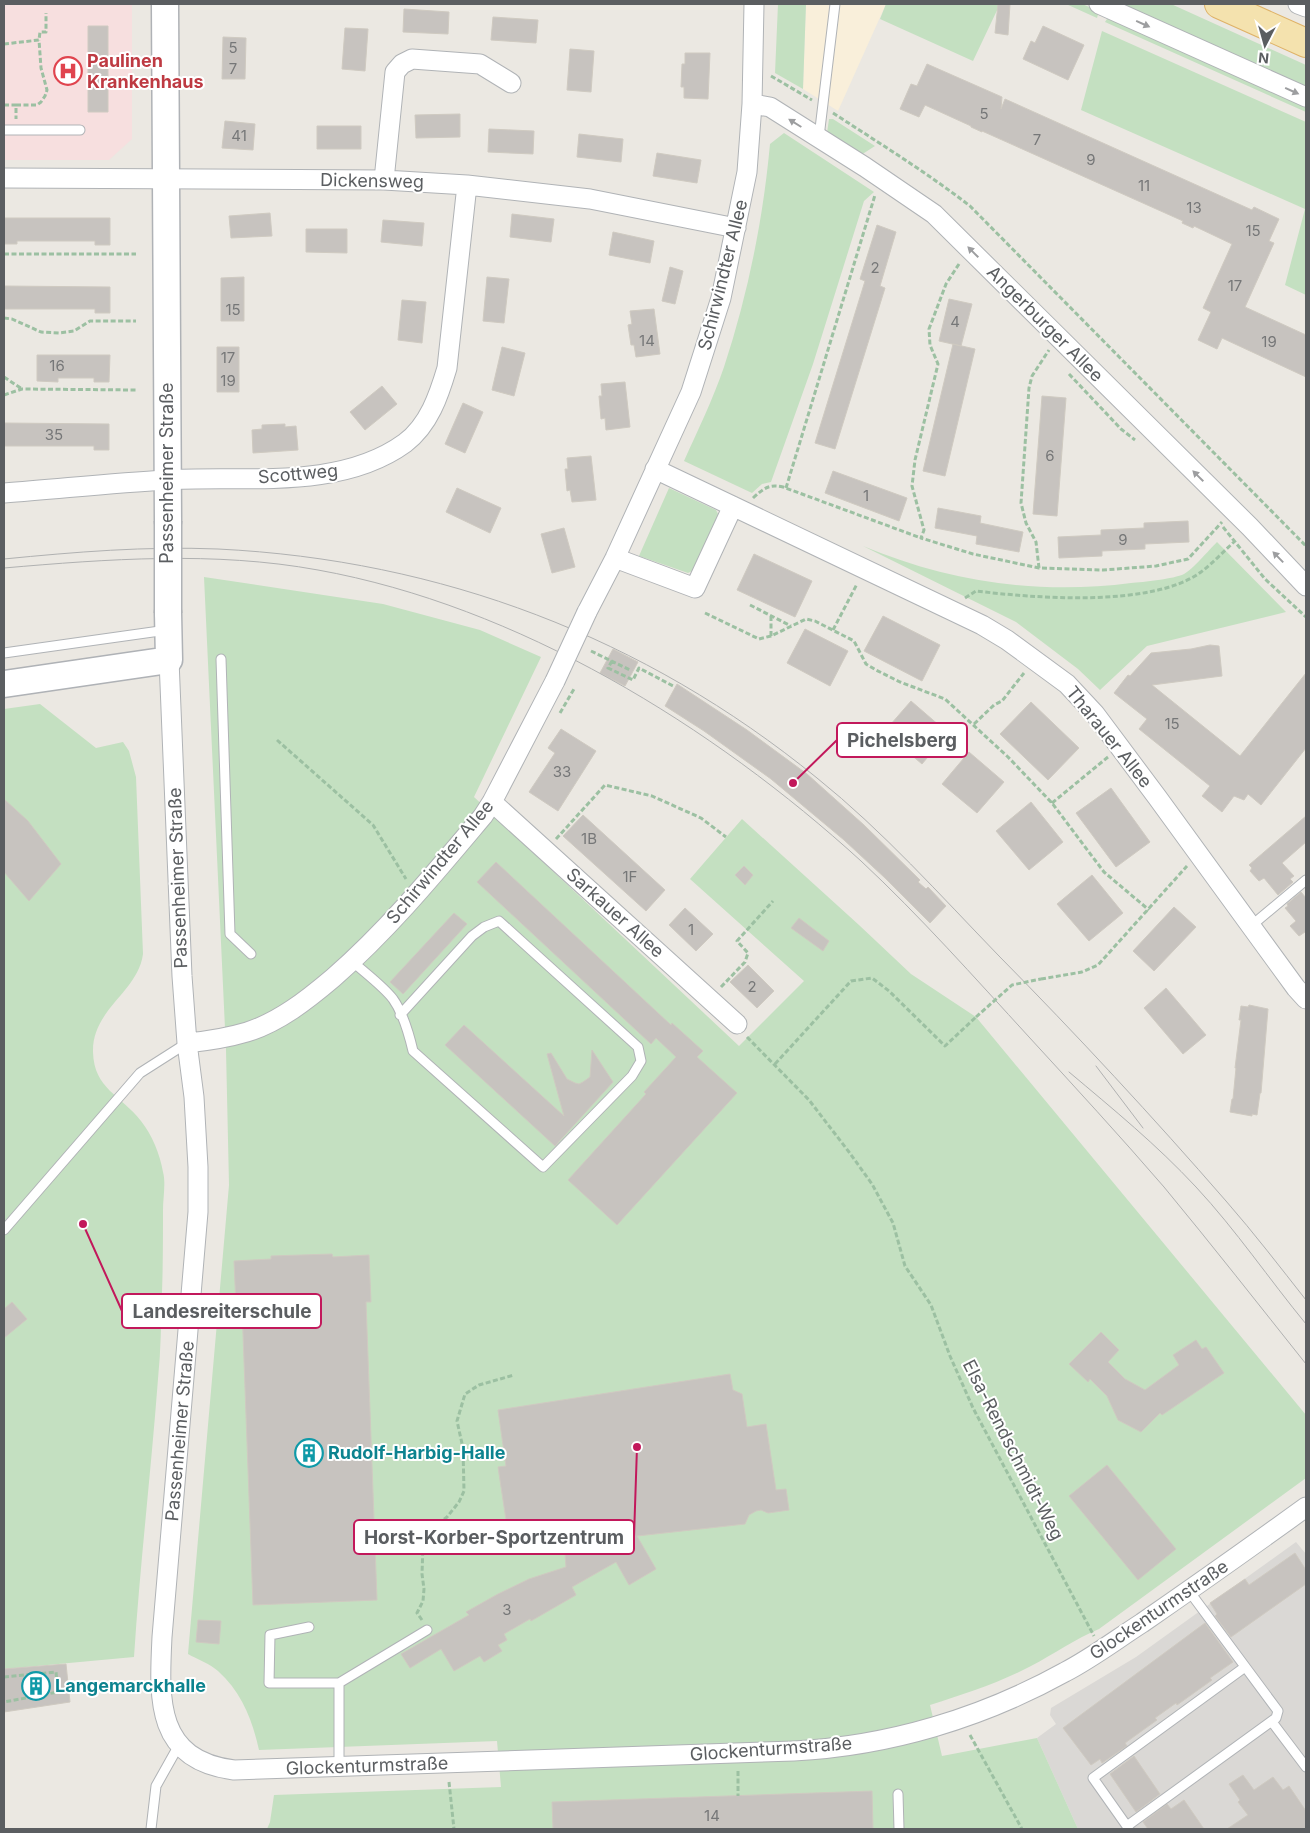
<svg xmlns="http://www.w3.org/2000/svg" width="1310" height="1833" font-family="Inter,sans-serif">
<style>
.commercial{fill:#f9efda}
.industrial{fill:#dad8d5}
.medical{fill:#f7dfdf}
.green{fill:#c4e0c1}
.building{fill:#c7c3bf;stroke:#cfcac1}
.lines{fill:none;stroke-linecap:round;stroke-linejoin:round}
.lane-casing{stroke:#b0b3b6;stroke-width:11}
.street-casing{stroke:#b0b3b6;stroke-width:21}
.secondary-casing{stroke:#afb2b6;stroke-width:29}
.primary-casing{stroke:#dfb267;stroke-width:30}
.path{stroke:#9cc0a2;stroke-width:3;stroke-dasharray:5 2.5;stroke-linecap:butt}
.lane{stroke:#fff;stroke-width:9}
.street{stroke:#fff;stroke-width:19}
.secondary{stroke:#fff;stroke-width:26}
.primary{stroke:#f4e2ae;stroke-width:28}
.tram{stroke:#b0b1b1;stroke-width:1}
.street-bridge-casing{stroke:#b0b3b6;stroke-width:21;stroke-linecap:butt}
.secondary-bridge-casing{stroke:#afb2b6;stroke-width:29;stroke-linecap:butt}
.path-bridge{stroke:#9cc0a2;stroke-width:3;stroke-dasharray:5 2.5;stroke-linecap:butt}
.street-bridge{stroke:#fff;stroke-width:19}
.secondary-bridge{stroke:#fff;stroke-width:26}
.oneway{fill:#9d9ea0}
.labels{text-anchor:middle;stroke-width:4;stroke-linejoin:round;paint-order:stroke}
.number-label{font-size:15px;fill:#767778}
.health-label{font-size:18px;font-weight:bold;fill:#be3a42;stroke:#fff;text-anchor:start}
.street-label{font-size:18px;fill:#5b5e61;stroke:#fff}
.culture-label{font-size:18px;font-weight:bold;fill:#0d838f;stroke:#fff;text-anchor:start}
.leader{fill:none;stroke:#c2185b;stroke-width:2}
.callout-dot{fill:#c2185b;stroke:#fff;stroke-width:2}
.callout{fill:#fff;stroke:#c2185b;stroke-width:2}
.callout-label{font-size:19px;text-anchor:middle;font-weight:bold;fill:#5b5e61}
</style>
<rect width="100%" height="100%" fill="#ebe8e2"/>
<path class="commercial" d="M806 4H886L838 111 803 89Z"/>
<path class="industrial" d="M1296 1542 1306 1554V1829H1078L1037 1738 1056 1724 1050 1715 1051 1708 1136 1657Z"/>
<path class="medical" d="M4 4H132V139L109 160H4Z"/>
<path class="green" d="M778 4H806L803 89 775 73Z
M886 4H1000L973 61 880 19Z
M1066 4H1082L1099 11 1097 18Z
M1119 4H1171L1306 65V88Z
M1109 16 1306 105V112L1105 22Z
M1102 31 1306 122V295L1285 285 1305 209 1081 110Z
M829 119H833L875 146 861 155 827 133Z
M784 133 874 192 864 201 813 364 771 482 762 484 752 493 684 461C698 430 713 399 724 367 748 294 763 220 770 144Z
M669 488 716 510 718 514 717 519 692 571 688 573 639 556Z
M1217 542 1286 612 1147 646 1100 690 1078 669 1016 622 863 546C949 582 1039 595 1131 583 1143 582 1174 579 1184 574 1192 570 1209 550 1217 542Z
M204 577 383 604 480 630 541 657 474 797 739 1046 804 981 690 879 742 819 859 925 911 974 976 1017 1306 1415V1478L1099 1629C1075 1639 1054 1654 1031 1666 999 1683 964 1694 930 1705L942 1756 1037 1738 1078 1829H267L270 1822 274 1795 501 1787 497 1741 259 1750C252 1719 242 1693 218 1671 210 1664 197 1659 188 1654L229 1185 226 1050Z
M40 704 96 748 123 742 129 751 136 777 143 954C138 992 92 1009 93 1052 94 1089 121 1095 141 1121 152 1135 160 1154 163 1172 166 1183 163 1198 163 1210 163 1237 163 1265 162 1292 161 1321 161 1350 158 1379 151 1472 140 1564 134 1657L4 1669V709Z"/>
<path class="building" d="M998 4H1010L1008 35 995 33Z
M404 9 449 12 448 34 403 32Z
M493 17 538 20 536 43 491 40Z
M88 26H108V112H88Z
M1043 26 1084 45 1068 80 1023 59 1031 41 1035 43Z
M345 28 368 29 365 71 342 69Z
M223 37 246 38 245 79H222Z
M570 49 594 51 591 92 567 90Z
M685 53H710L708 99 684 98V87H681L682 64H685Z
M927 64 1002 97 1001 109 1005 99 1252 210 1254 207 1279 219 1269 241 1274 243 1245 307 1306 335V377L1222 338 1217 349 1198 340 1211 312 1203 308 1232 244 1194 226 1193 228 1182 223 1183 221 982 131V132L971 127V126L925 105 919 117 900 109 911 84 917 86Z
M460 114V137L416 138 415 115Z
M225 121 255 124 253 150 222 148Z
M317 126H361V149H317Z
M489 129 534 131 533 154 488 152Z
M579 134 623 139 621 162 577 157Z
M657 153 701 160 697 183 653 176Z
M270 213 272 236 231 238 229 216Z
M512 214 554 219 551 242 510 237Z
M4 218H110V245H95V241H17V244H4Z
M383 220 424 223 422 246 381 242Z
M877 225 896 232 880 286 885 288 835 449 815 443 865 281 860 279Z
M306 229H347V253L306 252Z
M613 232 654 241 650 263 609 255Z
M670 267 683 271 675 304 662 301Z
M244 277V321H221V278Z
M487 277 509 279 504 323 483 321Z
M4 286 110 287V313H95V309H4Z
M949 299 972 304 961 346 939 341Z
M402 300 426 302 422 343 398 340Z
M654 309 660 354 636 357 634 345H631L628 325 632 324 630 311Z
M953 344 975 349 945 476 923 471Z
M217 347H239V392H217Z
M502 347 525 353 514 396 492 390Z
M37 355H110L109 382H94V378H58V382L37 381Z
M625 382 630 427 606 430 605 418 601 419 599 396H602L601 384Z
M382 386 397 404 365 430 350 412Z
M1042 396 1066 398 1057 516 1033 514Z
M463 403 483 412 465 453 445 444Z
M4 423 109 424V450H94V446H4Z
M285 424V427L296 426 298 450 253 453 252 430 262 429V425Z
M591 456 596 500 572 502 570 490 567 491 565 469H568L567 458Z
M833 471 907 498 899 521 825 493Z
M457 488 501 508 490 533 446 512Z
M938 508 981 516 980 523 1023 532 1019 552 976 544 977 536 935 528Z
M1188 521 1189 542 1145 544V549L1102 551V556L1059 558 1058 537 1101 535V530L1144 528V523Z
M564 528 575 567 552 573 541 534Z
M754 554 812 581 795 617 737 590Z
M883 616 940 645 922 681 864 651Z
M805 629 848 651 830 686 787 663Z
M1210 645 1219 646 1222 676 1152 685 1240 756 1306 673V748L1261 805 1248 794 1244 800 1234 796 1222 812 1202 796 1210 786 1139 729 1147 719 1114 693 1128 675 1130 676 1151 653 1191 649Z
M613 649 638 662 625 686 600 673Z
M677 684 747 730 807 774 864 825 920 880 918 882 926 889 928 887 946 906 930 923 885 878 844 840 771 779 704 731 665 706Z
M911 701 948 733 922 764 884 732Z
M1031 702 1079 748 1048 780 1000 734Z
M561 729 596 751 558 811 529 792 555 753 548 748Z
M969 752 1004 782 977 813 942 784Z
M1111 788 1150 842 1116 867 1076 813Z
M4 799 28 821 61 864 29 901 4 872Z
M1031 802 1063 842 1029 870 996 831Z
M583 815 665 890 646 911 563 836Z
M1306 816V842L1282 863 1294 876 1290 879 1293 882 1278 895 1264 878 1259 881 1250 871 1252 868 1249 865Z
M496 862 671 1025 672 1023 703 1051 697 1057 737 1093 617 1225 568 1180 646 1094 644 1092 676 1057 656 1038 651 1044 477 882Z
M744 866 753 875 745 885 735 875Z
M1092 875 1123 913 1089 941 1057 904Z
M1301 892 1306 898V934L1305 932 1299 936 1290 926 1296 921 1285 908 1288 906 1287 904Z
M1174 907 1196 927 1154 971 1133 951Z
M685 908 713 934 696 951 669 925Z
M454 913 467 924 403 994 390 982Z
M799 918 829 941 823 951 791 928Z
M748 965 774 991 757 1008 730 982Z
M1166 988 1206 1035 1183 1054 1144 1008Z
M1249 1005 1268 1009 1261 1093H1260L1257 1115 1252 1114V1116L1230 1112 1232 1099H1233L1236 1068H1235L1241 1020H1239L1241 1006 1248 1007Z
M464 1025 564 1116 547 1054 551 1053 567 1079 575 1083 579 1084 583 1082 590 1077 592 1050 613 1082 555 1146 445 1045Z
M332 1254 333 1257 369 1255 371 1302H366L377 1600 253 1605 242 1307H236L234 1261 271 1259V1256Z
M12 1302 27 1319 4 1338V1309Z
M1101 1332 1119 1350 1108 1362 1125 1379 1145 1390 1179 1365 1173 1355 1196 1340 1202 1349 1206 1347 1224 1373 1162 1415 1160 1413 1141 1432 1118 1420 1107 1396 1090 1379 1088 1382 1069 1364Z
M730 1374 733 1390 742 1394 747 1427 766 1424 776 1490 786 1489 789 1510 768 1513 761 1510 756 1511 749 1515 745 1524 637 1536 656 1569 629 1585 616 1562 572 1587 576 1595 531 1621 530 1619 504 1634 507 1640 498 1645 502 1651 484 1662 480 1656 454 1671 441 1649 410 1668 401 1654 469 1615 466 1612 498 1594 529 1579 566 1567 564 1540 511 1553 498 1467 506 1466 498 1410Z
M1107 1465 1176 1549 1138 1580 1069 1496Z
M1295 1553 1306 1570V1584L1231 1637 1215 1616 1217 1614 1210 1603 1245 1579 1249 1585Z
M198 1620 221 1621 219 1644 196 1642Z
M1205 1623 1233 1662 1210 1678 1212 1680 1177 1705 1176 1703 1155 1718 1157 1720 1125 1743 1127 1746 1102 1763 1100 1759 1091 1765 1063 1728Z
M66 1664 70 1702 4 1712V1669Z
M1134 1756 1160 1794 1136 1812 1110 1774Z
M1243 1775 1254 1790 1273 1777 1283 1790 1289 1786 1306 1811V1829H1227L1248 1815 1238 1802 1240 1800 1229 1784Z
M872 1791 873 1829H553L552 1802Z
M1184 1800 1204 1829H1148L1143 1822 1167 1804 1171 1809Z"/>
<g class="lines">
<defs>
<path id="lane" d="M4 130H80
M819 137 835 4
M4 653 167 630
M221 659 230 934 251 954
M1251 926 1306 880
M352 961C365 973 383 986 393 999 403 1013 409 1034 413 1051L543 1167 632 1076 641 1061 638 1047 499 921 484 927 472 936 400 1015
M4 1230 140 1073 187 1043
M309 1627 270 1635 269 1683H339
M1272 1722 1306 1767
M339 1767V1683L427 1630
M898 1794 899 1829
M1127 1826 1276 1718 1278 1711 1189 1591
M151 1829 156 1786 179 1745
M1129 1829 1093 1778 1245 1667"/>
<path id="street" d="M1099 4 1306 97
M1298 4 1306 7
M752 104 770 107 865 167 934 214 1250 527 1306 586
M4 178 384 180 467 185 590 199 736 228
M384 180 395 72 402 64 412 59 480 64 511 83
M655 469 982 625 1007 640 1067 684 1095 714 1157 797 1296 988 1306 999
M4 493C58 489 112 483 166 480 243 475 339 491 405 443 429 425 439 395 447 368L467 185
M615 558 695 588 733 506
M587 612 615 558 691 392 721 298 747 172 752 104 754 4
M169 660 182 976 187 1043 194 1097 198 1167V1212L162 1637C159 1699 155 1760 234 1770L794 1751C889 1746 982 1718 1065 1672 1092 1658 1117 1639 1142 1623 1197 1585 1252 1546 1306 1507
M492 802 737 1024
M187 1043C207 1041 227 1038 247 1032 279 1022 307 1000 333 978 389 929 435 873 483 816L492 802 555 681"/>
<path id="secondary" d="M165 4 168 521
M4 684 169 660 168 613"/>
<path id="primary" d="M1219 4 1306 43"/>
</defs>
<use href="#lane" class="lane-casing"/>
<use href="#street" class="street-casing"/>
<use href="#secondary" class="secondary-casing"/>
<use href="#primary" class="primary-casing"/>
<path class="path" d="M4 44 39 40 40 32H46V13
M771 76 812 100
M4 105H16V119
M16 105H37L41 102 45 96 47 90 41 68 39 40
M833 113C879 143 926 172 970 206L1306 546
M4 254H136
M959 264 946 284 929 329 930 345 938 364 915 460 912 486 924 530 921 538 973 554 1039 568 1103 570 1156 566 1188 559 1222 522
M4 318 12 319 41 332 59 333 74 331 90 321H136
M1069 374 1121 429 1135 440
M4 377 22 389
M4 395 22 389 136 390
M786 488 875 195
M753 498C764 488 769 484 783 487L921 538
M1223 527 1265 579 1306 617
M1039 568 1036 542 1026 523 1021 503 1029 388 1032 376 1049 350
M965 598 976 591C1034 598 1152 608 1201 572 1213 563 1224 551 1235 541
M750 605 791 626
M705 613 759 639 771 636 806 619 815 621 854 641 866 664 876 670 900 682 945 699 1008 757 1052 803 1104 872 1149 910
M833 630 857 584
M771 636V616
M591 651 630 670
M612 661 608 668 633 680 639 668 675 687
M560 713 574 689
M974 724 994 705 1002 701 1024 673
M277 740 373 825 406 879
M1052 803 1108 757
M556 839 605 785 652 796 701 818 726 837
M1041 979 1082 972 1098 965 1187 866
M721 987 745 962 748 953 737 941 773 901
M747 1037 809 1100 849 1152 872 1184 893 1223 905 1266 931 1305 950 1356 973 1408 1094 1636
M775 1064 851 981 872 978 889 991 945 1046 976 1017
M422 1620 417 1613 423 1601 424 1589 422 1574 423 1545 429 1531 447 1517 459 1502 464 1491 463 1448 457 1421 465 1394 479 1385 514 1375
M4 1677 56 1672 58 1692 4 1702
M970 1735 1022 1829
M738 1771V1796
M449 1782 454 1829"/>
<use href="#lane" class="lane"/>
<use href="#street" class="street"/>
<use href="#secondary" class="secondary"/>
<use href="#primary" class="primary"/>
<path class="tram" d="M4 559C75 552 146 546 218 549 441 560 644 637 817 778 883 831 940 895 999 956 1077 1035 1153 1117 1226 1201 1254 1233 1280 1267 1306 1300
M4 568C108 559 214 551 318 570 518 606 713 726 861 861 920 916 974 977 1029 1037 1074 1086 1120 1136 1164 1187 1212 1245 1259 1305 1306 1364
M1096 1066 1143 1128
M1069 1072C1113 1109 1157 1145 1196 1187 1236 1230 1269 1279 1306 1324"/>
<defs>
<path id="street-bridge" d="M555 681 587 612"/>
<path id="secondary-bridge" d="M168 613V521"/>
</defs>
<use href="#street-bridge" class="street-bridge-casing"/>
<use href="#secondary-bridge" class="secondary-bridge-casing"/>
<path class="path-bridge" d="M976 1017 1012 985 1041 979"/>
<use href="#street-bridge" class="street-bridge"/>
<use href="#secondary-bridge" class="secondary-bridge"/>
</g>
<defs><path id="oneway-solid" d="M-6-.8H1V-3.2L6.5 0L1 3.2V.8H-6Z" transform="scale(1.25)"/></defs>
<g class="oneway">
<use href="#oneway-solid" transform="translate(1143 24) rotate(24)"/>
<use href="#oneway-solid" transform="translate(1292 91) rotate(24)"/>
<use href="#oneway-solid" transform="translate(795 123) rotate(-148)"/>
<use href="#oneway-solid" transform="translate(973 252) rotate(-135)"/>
<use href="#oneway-solid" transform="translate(1198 476) rotate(-135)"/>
<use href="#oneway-solid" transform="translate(1278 557) rotate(-134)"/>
</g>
<defs>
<symbol id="hospital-ring" viewBox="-11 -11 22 22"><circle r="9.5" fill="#fff" stroke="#e0444e" stroke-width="1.5"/><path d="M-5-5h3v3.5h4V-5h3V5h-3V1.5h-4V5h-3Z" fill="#e0444e"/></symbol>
<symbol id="building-ring" viewBox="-11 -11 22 22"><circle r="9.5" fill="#fff" stroke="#0f9aa8" stroke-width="1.5"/><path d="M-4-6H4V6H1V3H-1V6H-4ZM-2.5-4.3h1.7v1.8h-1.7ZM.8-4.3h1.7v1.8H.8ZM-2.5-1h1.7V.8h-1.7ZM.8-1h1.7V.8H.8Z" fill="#0f9aa8"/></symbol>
</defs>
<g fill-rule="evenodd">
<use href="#hospital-ring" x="52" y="55" width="32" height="32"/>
<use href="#building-ring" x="293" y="1437" width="32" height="32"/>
<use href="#building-ring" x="20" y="1670" width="32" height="32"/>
</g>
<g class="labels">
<g class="number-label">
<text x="233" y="53">5</text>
<text x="233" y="74">7</text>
<text x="984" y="119">5</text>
<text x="239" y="141">41</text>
<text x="1037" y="145">7</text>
<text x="1091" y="165">9</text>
<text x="1144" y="191">11</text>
<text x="1194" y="213">13</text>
<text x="1253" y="236">15</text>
<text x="875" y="273">2</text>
<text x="1235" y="291">17</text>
<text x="233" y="315">15</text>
<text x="955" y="327">4</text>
<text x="647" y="346">14</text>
<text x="1269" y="347">19</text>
<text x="228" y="363">17</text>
<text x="57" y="371">16</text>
<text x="228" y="386">19</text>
<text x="54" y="440">35</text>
<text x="1050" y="461">6</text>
<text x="866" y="501">1</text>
<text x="1123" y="545">9</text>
<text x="1172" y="729">15</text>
<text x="562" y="777">33</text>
<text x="589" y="844">1B</text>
<text x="630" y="882">1F</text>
<text x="691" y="935">1</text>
<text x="752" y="992">2</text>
<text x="507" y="1615">3</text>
<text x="712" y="1821">14</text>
</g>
<g class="health-label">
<text x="87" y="67">Paulinen<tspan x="87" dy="21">Krankenhaus</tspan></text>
</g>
<g class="street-label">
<text transform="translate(372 181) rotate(1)" y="6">Dickensweg</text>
<text transform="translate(723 275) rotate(-76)" y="6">Schirwindter Allee</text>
<text transform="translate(1045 324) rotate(45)" y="6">Angerburger Allee</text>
<text transform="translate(167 473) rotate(-90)" y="6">Passenheimer Straße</text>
<text transform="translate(298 474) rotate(-5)" y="6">Scottweg</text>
<text transform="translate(1109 737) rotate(51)" y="6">Tharauer Allee</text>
<text transform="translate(440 862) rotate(-50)" y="6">Schirwindter Allee</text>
<text transform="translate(178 878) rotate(-92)" y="6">Passenheimer Straße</text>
<text transform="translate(615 913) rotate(42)" y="6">Sarkauer Allee</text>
<text transform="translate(180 1431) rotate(-85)" y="6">Passenheimer Straße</text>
<text transform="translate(1013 1450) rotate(63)" y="6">Elsa-Rendschmidt-Weg</text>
<text transform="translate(1159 1610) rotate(-34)" y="6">Glockenturmstraße</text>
<text transform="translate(771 1749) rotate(-4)" y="6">Glockenturmstraße</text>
<text transform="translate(367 1766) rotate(-2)" y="6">Glockenturmstraße</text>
</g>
<g class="culture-label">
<text x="328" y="1459">Rudolf-Harbig-Halle</text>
<text x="55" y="1692">Langemarckhalle</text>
</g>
</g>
<path class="leader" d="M793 783L837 740M83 1224L122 1311M637 1447L634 1537"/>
<g class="callout-dot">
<circle cx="793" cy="783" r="5"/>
<circle cx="83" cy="1224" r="5"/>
<circle cx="637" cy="1447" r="5"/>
</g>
<g class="callout">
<rect x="837" y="723" width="130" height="34" rx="5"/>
<rect x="122" y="1294" width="199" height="34" rx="5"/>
<rect x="354" y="1520" width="280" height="34" rx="5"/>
</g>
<g class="callout-label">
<text x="902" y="747">Pichelsberg</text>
<text x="222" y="1318">Landesreiterschule</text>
<text x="494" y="1544">Horst-Korber-Sportzentrum</text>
</g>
<rect width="1310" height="1833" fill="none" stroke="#5b5e61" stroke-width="10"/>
<g transform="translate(1265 45) rotate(186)" stroke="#ffffff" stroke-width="4" paint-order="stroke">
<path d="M0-4L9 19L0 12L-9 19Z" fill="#5b5e61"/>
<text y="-8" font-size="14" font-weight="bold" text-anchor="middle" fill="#5b5e61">N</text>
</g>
</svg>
